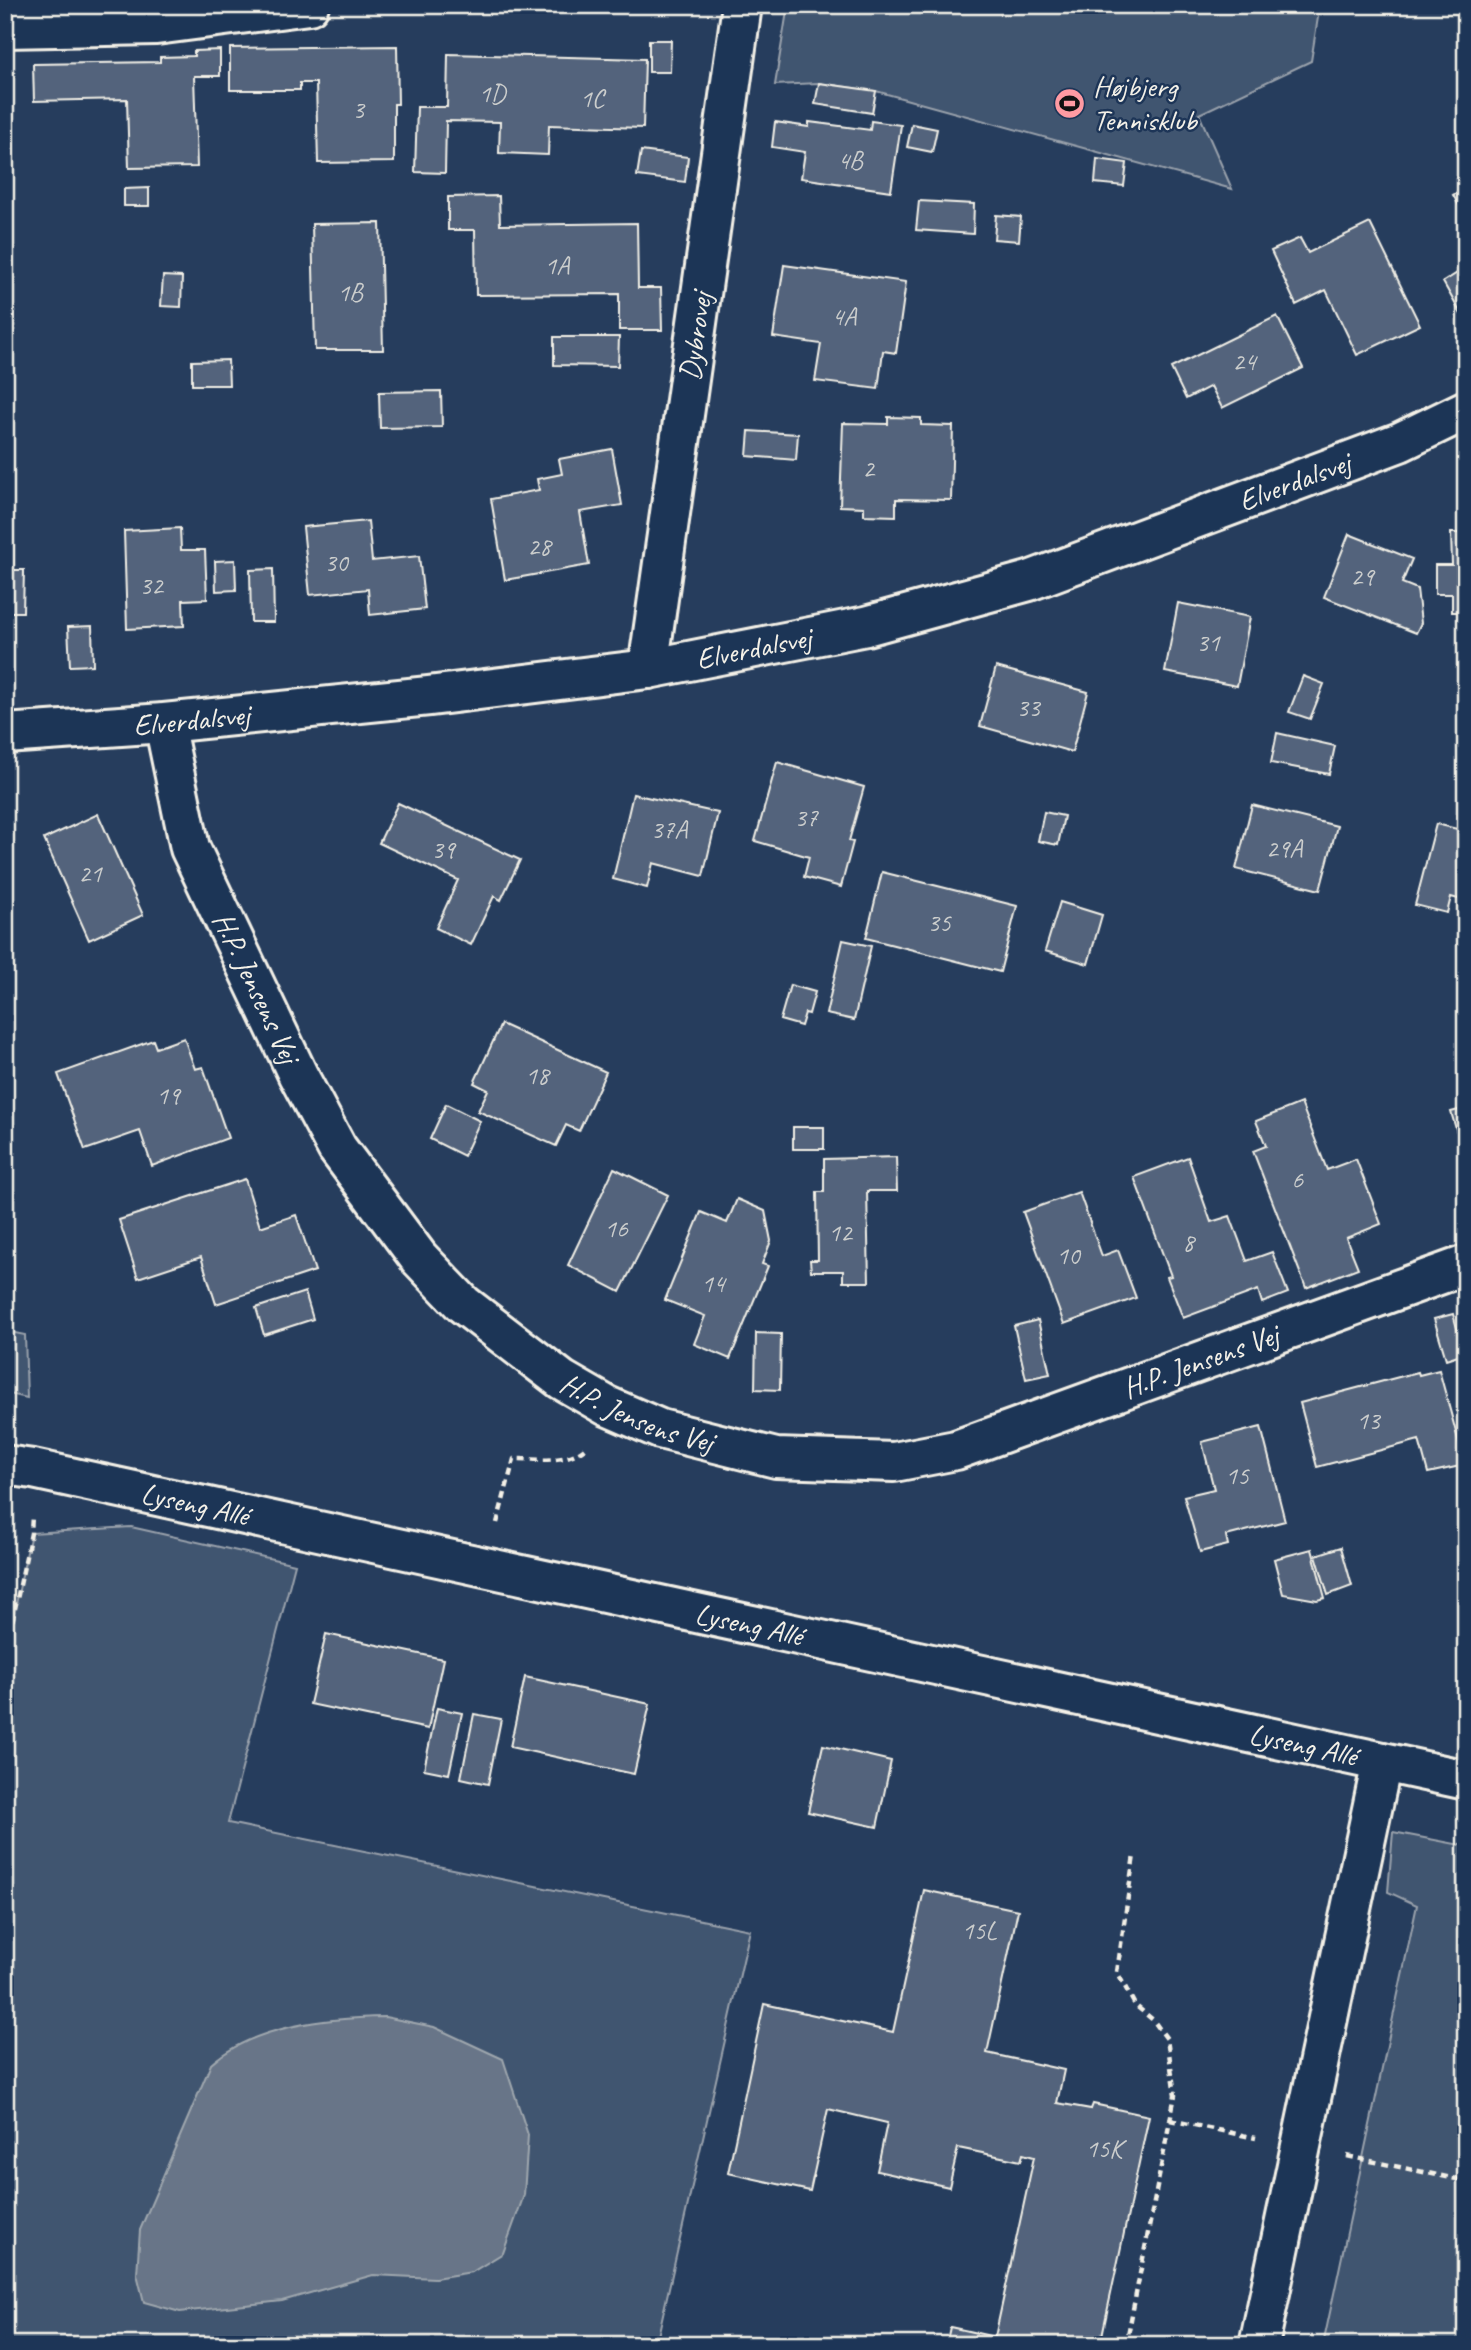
<svg xmlns="http://www.w3.org/2000/svg" width="1471" height="2350" font-family="Caveat,sans-serif">
<style>
.green{fill:#40546f;stroke:#9aa2ac;stroke-width:2}
.water{fill:#677588;stroke:#9fa7ae;stroke-width:2}
.building{fill:#52647b;stroke:#f4f1e8;stroke-width:2}
.lines{fill:none;stroke-linecap:round;stroke-linejoin:round}
.minor-casing{stroke:#f4f1e8;stroke-width:44}
.path{stroke:#f4f1e8;stroke-width:4.5;stroke-dasharray:7 5;stroke-linecap:butt}
.minor{stroke:#1d3557;stroke-width:38}
.labels{text-anchor:middle;stroke-width:5;stroke-linejoin:round;paint-order:stroke}
.number-label{font-size:26px;fill:#cccecd}
.poi-label{font-size:30px;fill:#f4f1e8;stroke:#1d3557;text-anchor:start}
.street-label{font-size:30px;fill:#f4f1e8;stroke:#1d3557}
</style>
<rect width="100%" height="100%" fill="#263d5d"/>
<filter id="ink" filterUnits="userSpaceOnUse"><feTurbulence type="fractalNoise" baseFrequency=".0143" numOctaves="2"/><feDisplacementMap in="SourceGraphic" scale="14" xChannelSelector="R" yChannelSelector="G"/><feConvolveMatrix kernelMatrix="1 2 1 2 8 2 1 2 1" color-interpolation-filters="sRGB"/></filter>
<g filter="url(#ink)">
<path class="green" d="M788 5H1320L1311 61 1199 114 1232 189 876 91 819 83 775 85Z
M5 1331 25 1335 27 1398 5 1393Z
M131 1527 295 1564 228 1823 750 1930 656 2345H5V1656L31 1533Z
M1393 1832 1466 1846V2345H1323L1417 1905 1388 1892Z"/>
<path class="water" d="M385 2017 434 2027 503 2059 528 2135 524 2195 503 2253 472 2272 435 2278 373 2275 282 2301 180 2312 144 2302 137 2274 140 2230 211 2064C254 2025 329 2018 385 2017Z"/>
<path class="building" d="M8 5H81V13L8 10Z
M649 40H671L670 72H649Z
M397 46 398 104H394V162L318 163 316 83H300V90H230V48Z
M220 50V76H194L197 167 129 168 127 99 34 101 33 64 160 62V57L194 56V51Z
M448 54 645 59 643 128 549 125 548 155 499 153 500 122 446 121 445 173 415 172 417 107H447Z
M819 83 876 91 872 113 815 104Z
M871 121 901 125 891 191 801 178 805 152 772 147 775 122 809 127V122L870 130Z
M912 124 937 129 932 152 907 147Z
M641 151 688 157 685 182 637 176Z
M1097 159 1127 163 1124 186 1095 183Z
M149 188V206H124V189Z
M1466 188V218L1453 195Z
M499 196 500 225 637 223 638 288H661L662 330H619V294L476 295 475 230H448V197Z
M919 201 974 204 973 234 916 230Z
M996 215 1021 217 1019 241 994 239Z
M380 223 383 350H315L312 224Z
M1370 223 1420 325 1357 355 1326 290 1296 305 1271 251 1300 238 1308 253Z
M784 265 906 282 896 353 883 351 878 389 815 381 821 344 773 337Z
M1459 272 1466 284V311L1461 314 1443 282Z
M163 276 182 277 181 307 161 306Z
M1277 316 1303 368 1222 408 1211 386 1186 399 1171 368Z
M554 337H619L618 366 554 365Z
M228 360 229 385H192V361Z
M441 391 442 427 380 428 379 392Z
M888 417 921 418V425L953 426 951 500 896 499V516L864 515V507L840 506 843 423 888 424Z
M749 431 798 434 796 460 747 456Z
M612 449 622 505 580 512 589 565 505 580 491 499 539 490 537 479 562 474 559 459Z
M368 521 372 561 419 556 425 609 370 615 368 589 310 595 303 527Z
M180 528 181 550H205L207 599 183 600 184 626 127 629 124 531Z
M5 530H13V570H24L23 612H5Z
M1451 533H1466V612H1452V594H1435V565H1452Z
M1349 534 1412 559 1402 583 1417 589 1421 623 1416 633 1324 597Z
M235 560 236 590 216 591 215 561Z
M273 569 274 622H251L250 570Z
M1178 603 1250 617 1237 686 1165 672Z
M92 626 93 665 70 666 68 627Z
M996 667 1088 692 1072 752 980 726Z
M1303 676 1324 684 1310 719 1289 712Z
M1277 733 1335 746 1329 774 1271 763Z
M777 762 864 787 849 841 853 842 841 887 804 877 809 857 755 841Z
M633 794 718 813 703 876 653 863 647 888 613 879Z
M398 803 520 860 501 900 494 896 471 945 436 928 458 880 379 843Z
M1252 805 1337 826 1320 890 1236 869Z
M1044 812 1064 816 1058 845 1038 841Z
M98 814 143 915 89 940 44 839Z
M1436 824 1466 831V901L1451 897 1447 913 1415 905Z
M882 872 1017 906 1000 972 866 938Z
M1060 902 1102 915 1088 964 1045 951Z
M843 940 871 946 854 1020 826 1014Z
M790 985 815 992 809 1014 805 1013 801 1026 780 1020Z
M501 1024 606 1072 579 1131 566 1125 556 1146 478 1111 488 1090 474 1083Z
M184 1038 195 1069 203 1067 228 1138 152 1166 140 1131 85 1150 58 1074 153 1040 156 1048Z
M1301 1103 1327 1170 1356 1159 1381 1224 1346 1238 1358 1268 1306 1288 1253 1151 1266 1146 1256 1121Z
M446 1104 480 1121 464 1156 430 1139Z
M1466 1108V1163L1451 1112Z
M793 1127H824V1149H793Z
M896 1157 897 1191H867L869 1282H843V1271H811L810 1260H818L817 1192H824V1159Z
M1188 1157 1211 1222 1230 1216 1247 1261 1272 1252 1288 1293 1262 1303 1258 1290 1183 1318 1167 1277 1171 1276 1134 1177Z
M614 1168 668 1195 620 1292 568 1265Z
M245 1179 260 1227 296 1215 315 1271 216 1304 201 1257 138 1278 119 1220Z
M1079 1192 1102 1256 1118 1250 1136 1298 1064 1324 1023 1212Z
M737 1199 765 1211 771 1241 762 1264 768 1266 730 1359 694 1344 705 1316 665 1300 701 1212 727 1223Z
M305 1292 313 1319 264 1335 256 1308Z
M1453 1314 1464 1353 1446 1359 1434 1319Z
M1038 1320 1050 1374 1026 1379 1014 1326Z
M756 1333 781 1334 780 1390 755 1389Z
M1439 1370 1465 1465 1428 1473 1419 1440 1317 1467 1300 1403 1418 1372 1419 1375Z
M1261 1427 1285 1521 1226 1536 1228 1545 1200 1552 1184 1496 1214 1489 1202 1442Z
M1341 1547 1352 1586 1328 1595 1316 1555Z
M1312 1549 1325 1598 1317 1600 1283 1594 1274 1559Z
M326 1634 443 1659 428 1729 310 1704Z
M525 1677 650 1704 634 1774 510 1747Z
M437 1708 462 1713 449 1774 424 1769Z
M474 1714 501 1719 488 1784 461 1778Z
M823 1745 891 1761 877 1827 808 1812Z
M924 1890 1018 1910 987 2053 1064 2070 1057 2103 1091 2109 1093 2104 1149 2116 1100 2345H946L950 2327 995 2337 1034 2157 1023 2154 1021 2161 958 2148 949 2187 877 2171 887 2123 828 2109 810 2191 728 2173 764 2004 893 2032Z"/>
<g class="lines">
<defs>
<g id="minor">
<path d="M5 28 156 25 309 5"/>
<path id="s1" d="M648 669 742 5"/>
<path id="s2" d="M164 723 190 848 298 1075 337 1148 419 1258 463 1304 562 1380 607 1406 660 1429 776 1458 894 1462 956 1450 1466 1265"/>
<path id="s3" d="M5 734 164 723 429 696 648 669 866 626 1029 581 1400 442 1466 410"/>
<path id="s4" d="M5 1465 33 1469 1466 1780"/>
<path d="M1259 2345 1382 1762"/>
</g>
</defs>
<use href="#minor" class="minor-casing"/>
<path class="path" d="M497 1523 514 1459C538 1459 567 1464 586 1447
M5 1656 31 1533 32 1516
M1170 2120 1256 2138
M1347 2156 1466 2181
M1126 2345 1175 2095 1167 2039 1153 2020 1135 2005 1117 1972 1134 1855"/>
<use href="#minor" class="minor"/>
</g>
</g>
<defs>
<symbol id="stadium-disc" viewBox="-11 -11 22 22"><circle r="9.5" fill="#ff9aa2" stroke="#1d3557"/><path d="M0-5a6.5 5 0 1 0 0 10a6.5 5 0 1 0 0-10ZM-3.5-1.8h7v3.6h-7Z" fill="#111"/></symbol>
</defs>
<g fill-rule="evenodd">
<use href="#stadium-disc" x="1052" y="86" width="35" height="35"/>
</g>
<g class="labels">
<g class="number-label">
<text x="492" y="102">1D</text>
<text x="592" y="107">1C</text>
<text x="358" y="118">3</text>
<text x="850" y="169">4B</text>
<text x="557" y="274">1A</text>
<text x="350" y="301">1B</text>
<text x="844" y="325">4A</text>
<text x="1244" y="370">24</text>
<text x="868" y="477">2</text>
<text x="539" y="555">28</text>
<text x="336" y="571">30</text>
<text x="1362" y="585">29</text>
<text x="151" y="594">32</text>
<text x="1208" y="651">31</text>
<text x="1028" y="716">33</text>
<text x="806" y="826">37</text>
<text x="669" y="838">37A</text>
<text x="1284" y="857">29A</text>
<text x="443" y="858">39</text>
<text x="90" y="882">21</text>
<text x="939" y="931">35</text>
<text x="537" y="1084">18</text>
<text x="168" y="1104">19</text>
<text x="1297" y="1188">6</text>
<text x="616" y="1237">16</text>
<text x="840" y="1241">12</text>
<text x="1188" y="1251">8</text>
<text x="1068" y="1264">10</text>
<text x="713" y="1292">14</text>
<text x="1368" y="1429">13</text>
<text x="1237" y="1484">15</text>
<text x="979" y="1939">15L</text>
<text x="1104" y="2157">15K</text>
</g>
<g class="poi-label">
<text x="1093" y="96">Højbjerg<tspan x="1093" dy="34">Tennisklub</tspan></text>
</g>
<g class="street-label">
<text dy="10" stroke="none"><textPath href="#s1" startOffset="336">Dybrovej</textPath></text>
<text dy="10" stroke="none"><textPath href="#s3" startOffset="1321">Elverdalsvej</textPath></text>
<text dy="10" stroke="none"><textPath href="#s3" startOffset="754">Elverdalsvej</textPath></text>
<text dy="10" stroke="none"><textPath href="#s3" startOffset="187">Elverdalsvej</textPath></text>
<text dy="10" stroke="none"><textPath href="#s2" startOffset="282">H.P. Jensens Vej</textPath></text>
<text dy="10" stroke="none"><textPath href="#s2" startOffset="1458">H.P. Jensens Vej</textPath></text>
<text dy="10" stroke="none"><textPath href="#s2" startOffset="870">H.P. Jensens Vej</textPath></text>
<text dy="10" stroke="none"><textPath href="#s4" startOffset="194">Lyseng Allé</textPath></text>
<text dy="10" stroke="none"><textPath href="#s4" startOffset="761">Lyseng Allé</textPath></text>
<text dy="10" stroke="none"><textPath href="#s4" startOffset="1328">Lyseng Allé</textPath></text>
</g>
</g>
<rect width="1471" height="2350" fill="none" stroke="#1d3557" stroke-width="28"/>
<rect x="14" y="14" width="1443" height="2322" fill="none" stroke="#f4f1e8" stroke-width="2.5" filter="url(#ink)"/>
</svg>
